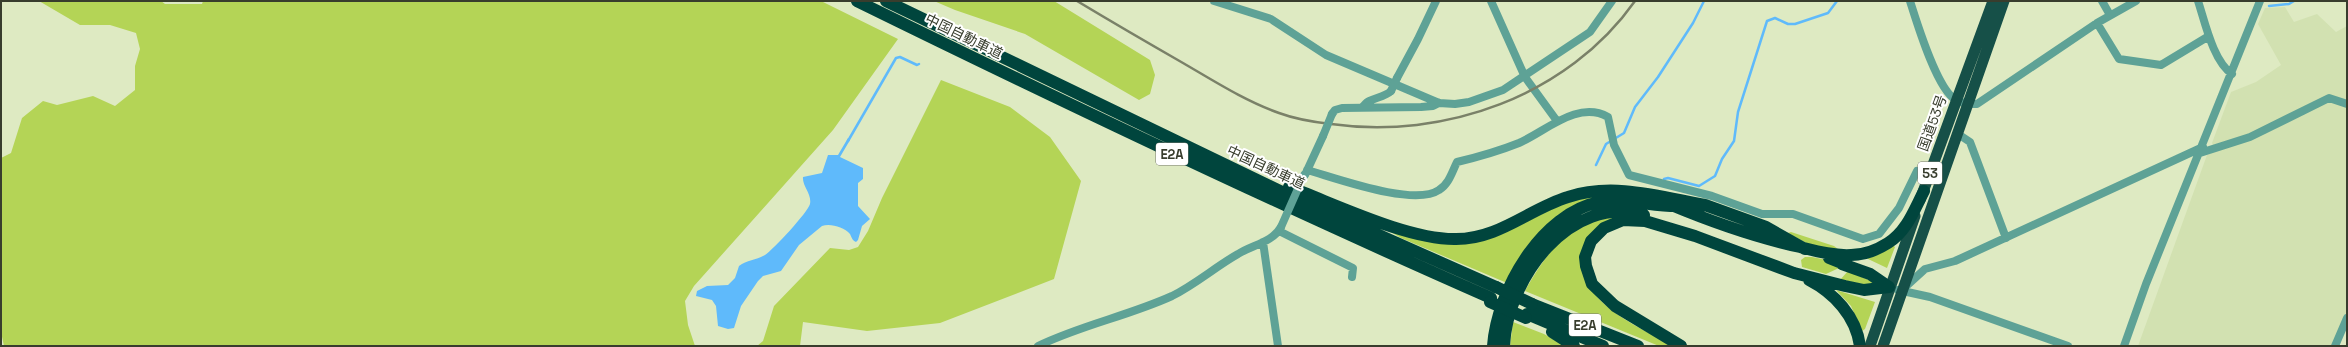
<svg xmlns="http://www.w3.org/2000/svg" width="2348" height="347" font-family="'Space Grotesk','Noto Sans JP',sans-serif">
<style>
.built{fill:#d2e1b1}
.green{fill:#b4d456}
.water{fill:#5fbafb}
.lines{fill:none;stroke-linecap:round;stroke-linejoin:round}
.stream{stroke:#5fbafb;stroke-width:2.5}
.minor{stroke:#5ea296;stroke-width:8}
.tertiary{stroke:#5ea296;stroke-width:8}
.trunk{stroke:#165048;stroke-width:11}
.motorway{stroke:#00453d;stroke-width:12}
.rail{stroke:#7a8168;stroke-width:2.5}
.minor-bridge{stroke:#5ea296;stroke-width:8}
.motorway-bridge{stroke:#00453d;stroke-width:12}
.labels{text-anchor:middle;stroke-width:4;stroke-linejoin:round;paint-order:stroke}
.shield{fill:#fff;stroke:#74776c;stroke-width:1}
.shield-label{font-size:13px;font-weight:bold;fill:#383d2d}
.street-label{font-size:14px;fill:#383d2d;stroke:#fff}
</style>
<rect width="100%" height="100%" fill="#deeac2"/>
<path class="built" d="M2285 7 2294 22 2317 14 2336 32 2347 26V100L2330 95 2249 134 2213 145 2212 143 2231 92 2256 82 2281 65 2258 24 2265 8Z
M2331 100 2347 106V312L2332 346H2138L2207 155Z"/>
<path class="green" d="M39 1H161L165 4H202L203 1H821L898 39 833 130 694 286 685 301 688 325 695 346H4L1 332V158L11 153 22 118 43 101 57 105 93 96 115 106 135 90V66L140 49 136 33 110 25H80Z
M934 1H1054L1150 60 1155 75 1150 94 1139 100 1025 34 955 10Z
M941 80 1010 107 1050 137 1081 181 1054 279 940 323 867 331 803 322 800 346H757L763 341 774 306 830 248 849 250 858 247 868 231 882 198Z
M1620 195 1582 204 1507 283 1401 238 1377 224 1448 243 1577 198Z
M1618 216 1580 255C1580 304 1638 326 1673 346H1659L1525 291C1537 269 1557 237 1582 225 1592 220 1607 219 1618 216Z
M1791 232 1834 246 1838 249 1812 246 1788 233Z
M1892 244 1895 247 1887 268 1866 258Z
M1812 257 1837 262 1839 268 1826 274 1802 267 1801 260 1805 257Z
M1848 271 1878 284 1868 285 1840 280Z
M1836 290 1875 302 1865 329 1862 331 1851 306Z
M1513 322 1544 334 1565 346H1510Z"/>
<path class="water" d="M848 138 850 140 840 157 863 168V179L858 183V206L870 219 862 226 858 240 856 242C852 240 852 238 850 234 844 227 830 223 822 226L799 245 781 271 763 276 758 281 741 306 734 328 728 329 718 326 716 306 712 300 696 296 697 291 707 286 728 285 735 278 739 266C747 260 757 260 765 255 773 250 808 212 810 204 812 194 802 186 803 177L822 173 828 155H838Z"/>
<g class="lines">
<path class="stream" d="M2269 6 2289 4 2294 1
M848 141 896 58 900 57 917 65 919 64
M1596 165 1606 144 1624 133 1635 107 1658 77 1693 23 1704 1
M1664 179 1668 178 1699 186 1715 176 1722 159 1734 141 1738 112 1767 21 1775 18 1788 24H1795L1828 13 1837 1"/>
<path class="minor" d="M1214 1 1271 19 1326 55 1439 103 1455 104 1469 102 1503 90 1590 32 1612 1
M1491 1 1525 77 1557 121
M1910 1C1917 23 1937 90 1956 100 1963 104 1970 104 1977 104L2097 23 2136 1
M2102 1 2110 15
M2198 1C2205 22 2213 61 2232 74
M2097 23 2119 59 2161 65 2209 36
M1397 78 1418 39 1436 1
M1363 107C1368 97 1383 99 1391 91
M1332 114 1335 110 1342 108 1421 107 1433 106 1439 103
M1958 134 1970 142 2006 238
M2200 153 2250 137 2329 98 2347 104
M1307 170C1336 178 1414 207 1439 190 1449 184 1452 172 1457 162 1478 157 1499 151 1519 143 1546 131 1578 100 1608 117L1614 145 1629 175 1712 196 1762 214H1793L1863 239 1879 234 1899 208 1917 171
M1305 175 1323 136
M1279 231 1353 268 1352 277
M1263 242 1278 346
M1903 289 1925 269 1955 261 2203 147
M1038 346C1081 325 1128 316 1172 296 1196 284 1215 267 1238 254 1252 245 1273 242 1281 227
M2124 346 2146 284 2260 1
M2335 346 2347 318"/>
<path class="tertiary" d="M1898 290 1930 297 2068 346"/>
<path class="trunk" d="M1920 200 1993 1
M1870 346 1915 216
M1883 346 2004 1"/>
<path class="motorway" d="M857 1C1067 104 1277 204 1491 298
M886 1 1284 193 1496 287
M1289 187C1335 204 1408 240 1456 239 1499 239 1529 209 1568 197 1613 182 1661 197 1705 205
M1669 204C1712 222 1754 237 1800 247 1816 251 1834 256 1851 255 1864 255 1877 250 1888 243 1907 231 1914 210 1924 191
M1699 206 1705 205 1766 227 1805 249
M1829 258 1849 266
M1842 264 1870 274 1889 287
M1809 280C1834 293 1856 316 1860 346
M1532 304 1638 346
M1527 314 1603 346
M1552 332 1574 346
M1493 346C1497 291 1541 213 1600 202 1625 198 1651 206 1676 206
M1504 346C1507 279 1570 193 1644 215
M1681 346 1615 306 1592 284 1586 266 1585 257 1591 241 1604 228 1623 220 1645 221 1695 236 1794 273 1845 286 1864 290 1889 287"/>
<path class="rail" d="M1077 1C1112 22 1148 43 1183 63 1214 81 1245 101 1279 113 1295 119 1313 122 1331 124 1444 140 1568 96 1635 1"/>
<path class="minor-bridge" d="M1391 91 1397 78
M1323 136 1332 114
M1281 227 1304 175"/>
<path class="motorway-bridge" d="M1496 287 1532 304
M1490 302 1526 318"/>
</g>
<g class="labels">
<g class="shield">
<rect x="1156" y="143" width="32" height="22" rx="3"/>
<rect x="1918" y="162" width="24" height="22" rx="3"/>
<rect x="1569" y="314" width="32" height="22" rx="3"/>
</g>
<g class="shield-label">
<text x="1172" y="159">E2A</text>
<text x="1930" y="178">53</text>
<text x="1585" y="330">E2A</text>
</g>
<g class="street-label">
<text transform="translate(964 36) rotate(26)" y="5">中国自動車道</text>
<text transform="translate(1932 123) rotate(-70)" y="5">国道53号</text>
<text transform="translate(1266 167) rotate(25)" y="5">中国自動車道</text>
</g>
</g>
<rect width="2348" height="347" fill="none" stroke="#383d2d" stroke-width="4"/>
</svg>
